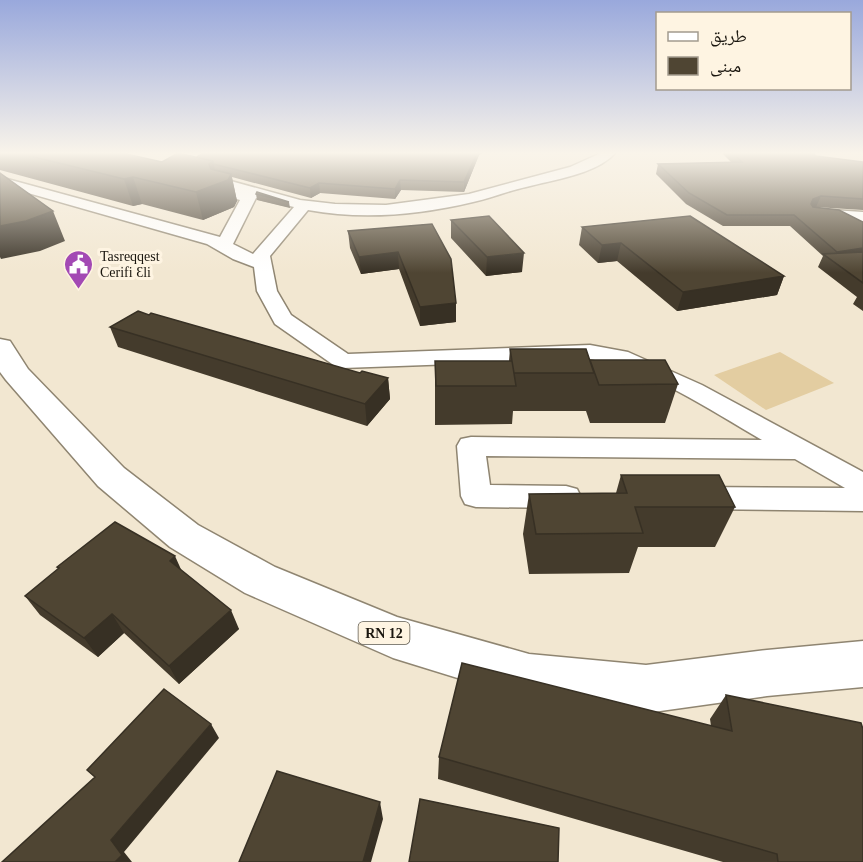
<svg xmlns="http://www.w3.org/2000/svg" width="863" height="862" font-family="'Times New Roman','Noto Naskh Arabic',serif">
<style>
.green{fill:#e3cda1}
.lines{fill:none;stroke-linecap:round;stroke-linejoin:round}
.minor-casing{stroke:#8f8571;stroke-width:3}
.major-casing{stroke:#8f8571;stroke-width:3}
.minor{fill:#fff;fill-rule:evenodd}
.major{fill:#fff;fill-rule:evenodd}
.wall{fill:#443b2c}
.shaded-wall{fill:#373024}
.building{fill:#4f4533;stroke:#373024;stroke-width:1.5}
.labels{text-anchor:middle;stroke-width:6;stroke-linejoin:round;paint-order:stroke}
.far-poi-label{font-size:14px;fill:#1a160f;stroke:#fef4e2;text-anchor:start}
.shield{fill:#fef4e2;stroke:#5e594e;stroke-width:1.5}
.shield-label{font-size:14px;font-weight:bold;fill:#1a160f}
</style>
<rect width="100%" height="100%" fill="#f2e7d1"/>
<path class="green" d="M780 352 834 383 766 410 714 375Z"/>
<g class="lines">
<defs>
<path id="minor" d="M601 153H615C597 174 552 180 526 187 508 191 491 198 473 202 419 215 362 220 308 210L270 256 277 291 291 315 348 354 590 345 628 352 702 385 863 472V511L695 509 684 506 680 498 684 490 695 487 845 488 795 459 486 456 490 485 566 486 577 489 581 497 577 505 566 508 476 507 465 504 461 496 457 446 461 439 471 437 762 440C708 409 651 369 590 359L343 368 335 366 275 324 257 291 254 267 233 259 207 244 0 185V177L220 237 240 200 219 194 217 191 221 187 193 179 191 176 193 173 198 172 300 200 335 204 386 205 469 194 570 167ZM256 198 294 207 253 254 233 244Z
M816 209 863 212V222L810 217 808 214 810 211Z"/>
<path id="major" d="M0 339 10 341 28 369 124 468 198 525 275 567 397 617 529 654 646 665 767 650 863 641V687L767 696 646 713 529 700 393 658 245 593 170 547 98 486 6 380 0 372Z"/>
</defs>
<use href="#minor" class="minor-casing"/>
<use href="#major" class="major-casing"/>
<use href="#minor" class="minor"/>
<use href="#major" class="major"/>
</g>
<path class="wall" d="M0 153H122L162 162 197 157 203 153H482L479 155 464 192 401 190 395 199 320 193 311 198 232 177 237 201 234 207 203 220 142 204 133 206 0 170Z
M722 153H813L816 156 863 162V210L815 207 863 222V311L853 304 857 297 818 267 823 256 790 226H723L686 204 656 174 658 164 731 162Z
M256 194 289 202 290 208 257 200Z
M451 220 522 272 486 276 451 238Z
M432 224 456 322 420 326 399 269 361 274 350 248 348 231Z
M582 227 784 276 777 295 677 311 617 261 598 263 579 245Z
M149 315 360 373 388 378 390 399 367 426 118 347 110 327Z
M510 349 590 360 678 384 665 423H590L586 411H513L512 424 435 425V361H509Z
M621 475 735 507 715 547H638L629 573 529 574 523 534 529 494 616 493Z
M57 567 181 571 239 629 179 684 124 633 98 657 40 615 25 596 59 569Z
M726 695 863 862H723L438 779 439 757 711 726 710 719Z"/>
<path class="shaded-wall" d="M477 153H482L479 155 464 192V182Z
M213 161 218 184 231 174 237 201 234 207 203 220 196 192 209 164Z
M133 177 142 204 133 206 124 179Z
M400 180 401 190 395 199V189Z
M319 183 320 193 311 198 310 188Z
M821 196 816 207 808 210 813 199Z
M53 211 65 241 40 251 1 259 0 257V226Z
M621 243 617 261 598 263 602 245Z
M863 248V259L833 261 837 252Z
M398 252 399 269 361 274 359 257Z
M524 253 522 272 486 276 487 257Z
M784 276 777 295 677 311 683 292Z
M456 303V322L420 326V307Z
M388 378 390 399 367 426 365 404Z
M175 556 184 576 170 561Z
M231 610 239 629 179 684 169 666Z
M112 614 124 633 98 657 84 638Z
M211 724 219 738 124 852 132 862H115L111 840Z
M380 802 383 819 371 862H363Z"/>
<path class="building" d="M18 153H122L162 162 178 153 213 161 209 164 211 169 231 174 228 180 196 192 133 177 124 179Z
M203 153H477L464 182 400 180 395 189 319 183 310 188 213 164V161L197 157Z
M733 153H813L816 156 863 162V199L821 196 813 199 811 204 813 207 839 210 863 222V248L837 252 794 215H727L689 193 658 164 742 162Z
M0 173 53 211 26 221 0 226Z
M257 192 289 202 256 194Z
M489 216 524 253 487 257 451 220Z
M690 216 784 276 683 292 621 243 602 245 582 227Z
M432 224 451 259 456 303 420 307 398 252 359 257 348 231Z
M863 252V283L823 254Z
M138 311 149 315 151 313 360 373 362 371 388 378 365 404 110 327Z
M510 349H586L594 373H514Z
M590 360H665L678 384 599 385Z
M435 361H512L516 386H436Z
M621 475H719L735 507H635L643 533 536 534 529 494 627 493Z
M115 522 175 556 170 561 231 610 169 666 112 614 84 638 25 596 59 568 57 567Z
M462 663 732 731 726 695 861 723 863 729V862H778L777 854 439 757Z
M164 689 211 724 111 840 122 855 115 862H2L95 777 87 770Z
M277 771 380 802 363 862H239Z
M420 799 559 828 558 862H409Z"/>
<linearGradient id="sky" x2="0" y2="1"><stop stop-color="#99a8dc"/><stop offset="0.56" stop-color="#f9f4ea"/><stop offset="1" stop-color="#f9f4ea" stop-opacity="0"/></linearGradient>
<rect width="863" height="273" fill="url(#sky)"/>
<defs>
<symbol id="civic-pin" viewBox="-11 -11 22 30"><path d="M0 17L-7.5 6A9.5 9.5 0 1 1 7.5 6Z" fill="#a349b4" stroke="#fef4e2"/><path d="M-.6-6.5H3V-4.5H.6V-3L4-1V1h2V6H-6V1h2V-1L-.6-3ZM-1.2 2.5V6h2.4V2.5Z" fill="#fff"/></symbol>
</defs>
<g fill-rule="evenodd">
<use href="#civic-pin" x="62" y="248" width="33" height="45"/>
</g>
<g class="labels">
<g class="far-poi-label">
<text x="100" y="261">Tasreqqest<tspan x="100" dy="16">Cerifi Ɛli</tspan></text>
</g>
<rect class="shield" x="358.5" y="622" width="51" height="22" rx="4.5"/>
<g class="shield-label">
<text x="384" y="638">RN 12</text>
</g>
</g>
<rect x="656" y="12" width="195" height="78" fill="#fef4e2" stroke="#a39b8e" stroke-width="1.5"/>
<rect x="668" y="32" width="30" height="9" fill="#ffffff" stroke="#a39b8e" stroke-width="1.5"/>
<text x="710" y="42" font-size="18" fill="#1a160f">طريق</text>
<rect x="668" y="57" width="30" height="18" fill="#4f4533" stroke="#a39b8e" stroke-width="1.5"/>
<text x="710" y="72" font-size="18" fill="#1a160f">مبنى</text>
</svg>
